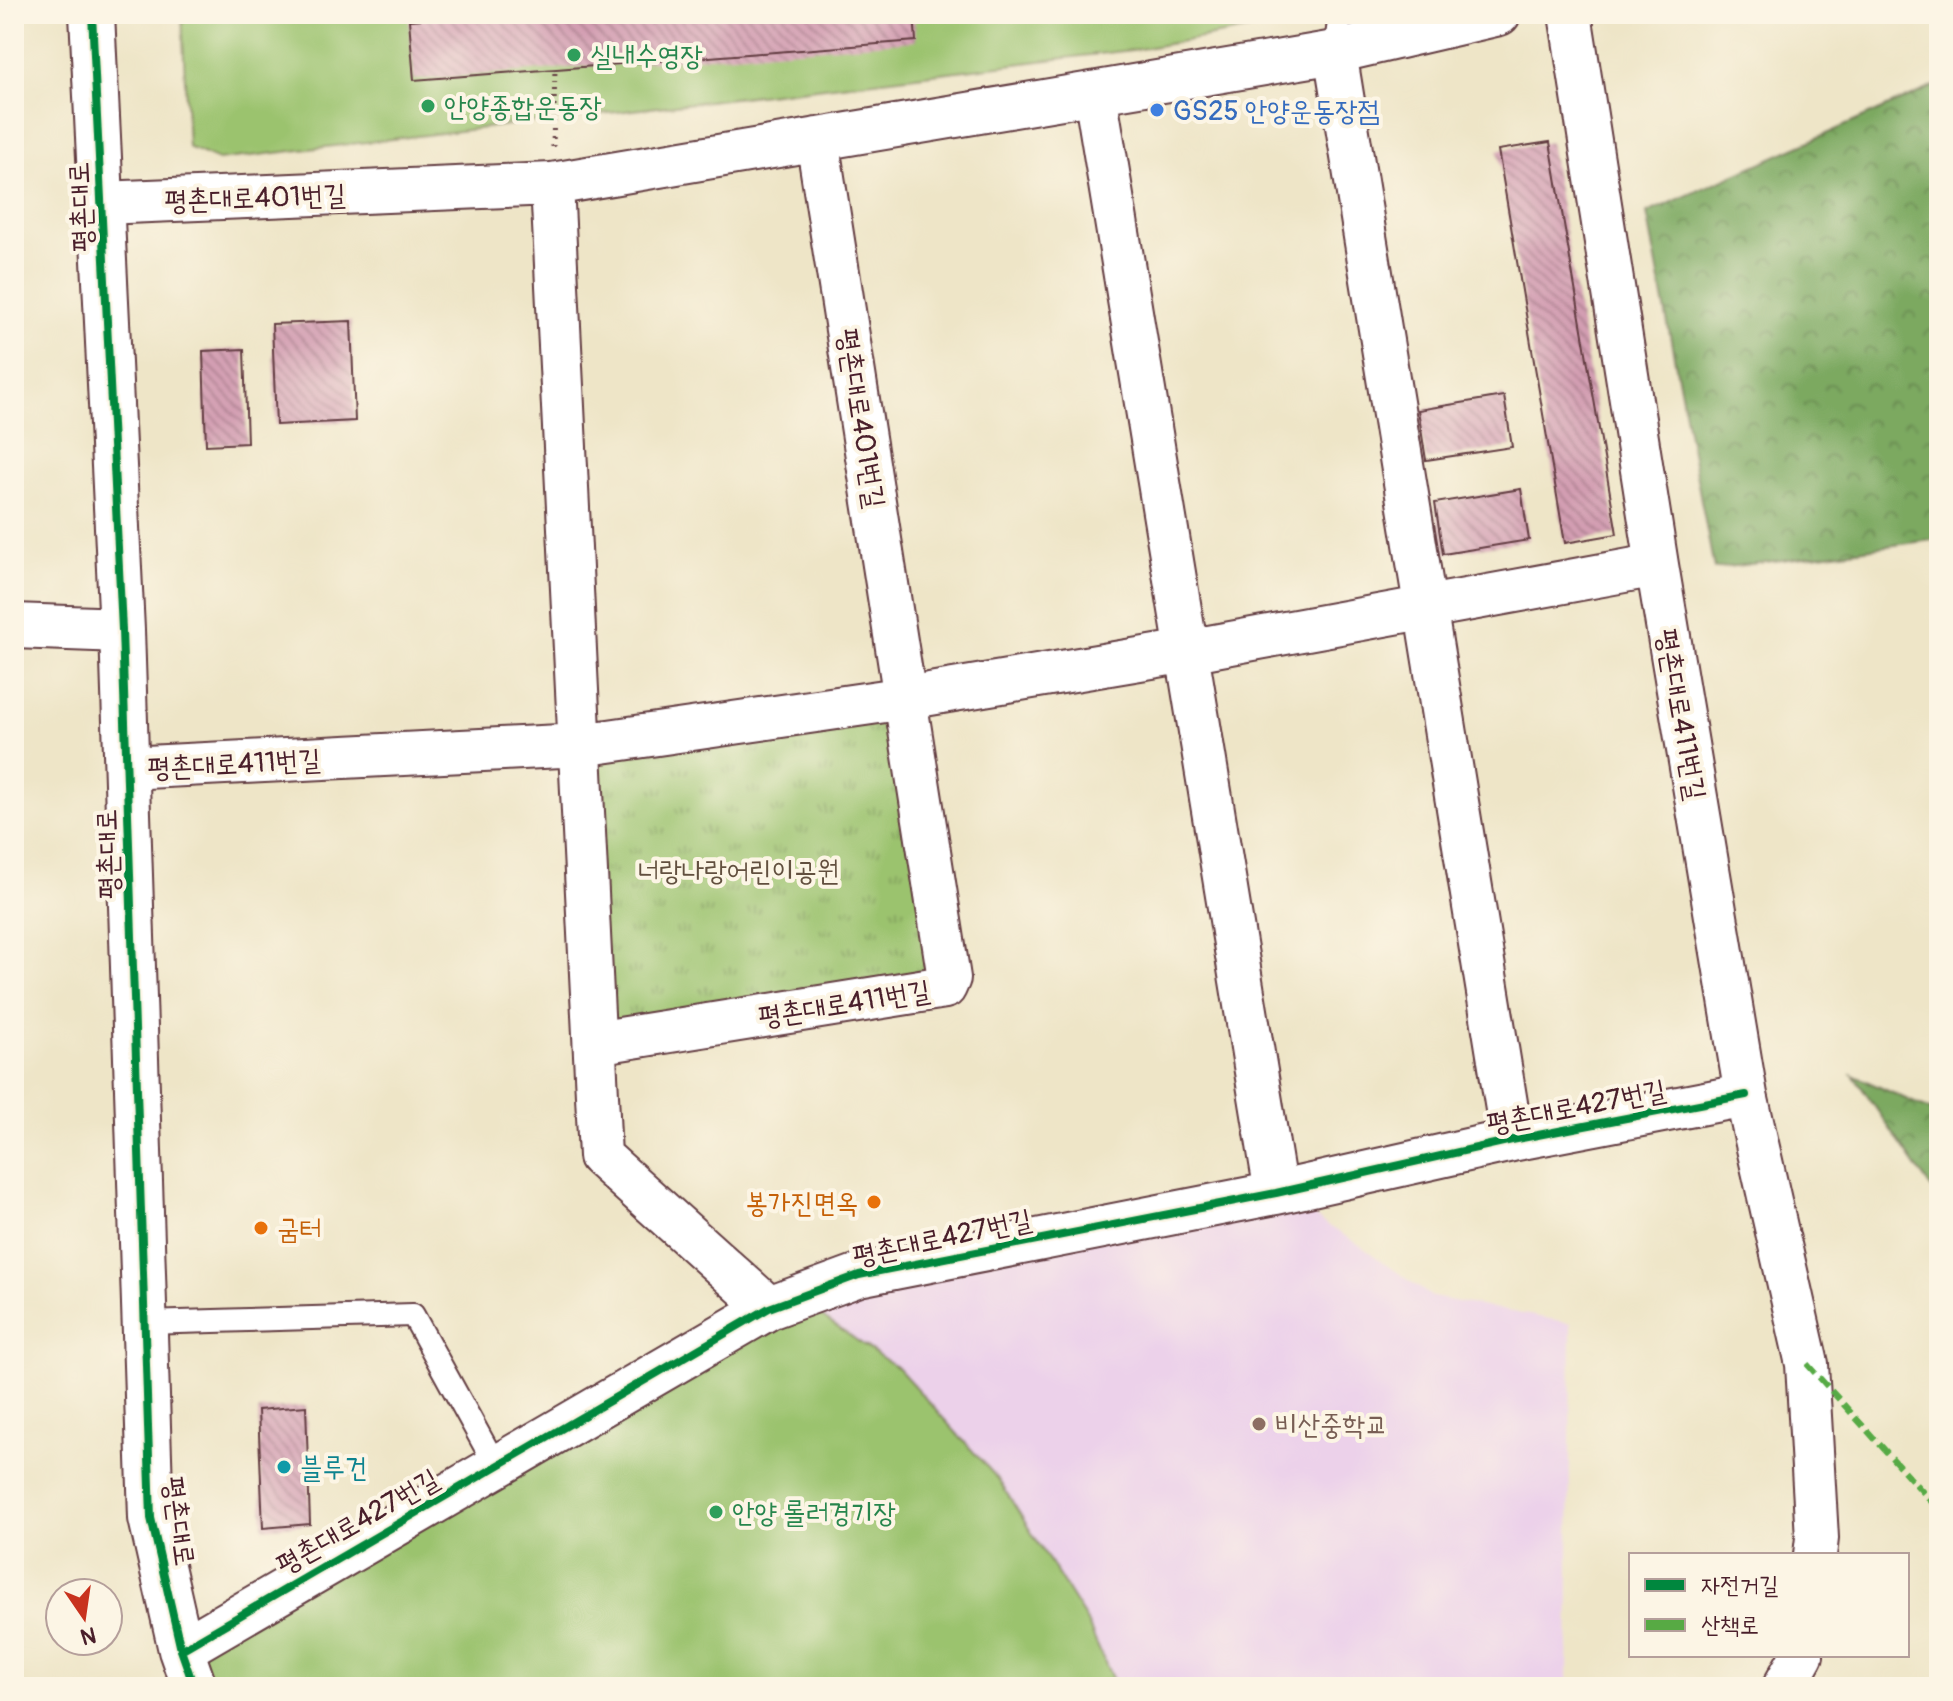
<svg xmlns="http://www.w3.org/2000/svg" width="1953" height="1701" font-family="Pangolin,'Poor Story',sans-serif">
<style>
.built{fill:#ecd1ea}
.forest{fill:url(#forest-crowns);stroke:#636446;stroke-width:2}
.park{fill:url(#park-tufts);stroke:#72714c;stroke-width:2}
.garden{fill:#9bc36e;stroke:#72714c;stroke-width:2}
.building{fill:url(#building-back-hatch)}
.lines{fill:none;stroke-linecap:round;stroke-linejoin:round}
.lane-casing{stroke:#633d42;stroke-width:26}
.street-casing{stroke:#633d42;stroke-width:46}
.secondary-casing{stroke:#633d42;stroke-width:48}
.path{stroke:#633d42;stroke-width:5;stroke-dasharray:2 6;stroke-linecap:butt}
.lane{stroke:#fff;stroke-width:22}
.street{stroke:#fff;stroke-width:42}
.secondary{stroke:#fff;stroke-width:44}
.quiet{stroke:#57aa44;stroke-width:6;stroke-dasharray:12 6;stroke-linecap:butt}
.cycleway-casing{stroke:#fcf5e5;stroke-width:13}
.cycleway{stroke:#00873e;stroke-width:8}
.leisure-dot{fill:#2e9e5b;stroke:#fcf5e5;stroke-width:3}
.shop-dot{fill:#3f7fe0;stroke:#fcf5e5;stroke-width:3}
.food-dot{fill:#e8710a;stroke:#fcf5e5;stroke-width:3}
.education-dot{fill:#8d6e63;stroke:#fcf5e5;stroke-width:3}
.culture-dot{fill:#0f9aa8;stroke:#fcf5e5;stroke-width:3}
.labels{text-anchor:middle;stroke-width:8;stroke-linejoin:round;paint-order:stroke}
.leisure-label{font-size:28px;fill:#27864d;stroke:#fcf5e5;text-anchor:start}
.shop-label{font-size:28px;fill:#366cbe;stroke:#fcf5e5;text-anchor:start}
.street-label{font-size:28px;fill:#4a1f2b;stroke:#fcf5e5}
.park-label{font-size:28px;fill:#62503f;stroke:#fcf5e5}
.food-label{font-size:28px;fill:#c56008;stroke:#fcf5e5;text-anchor:end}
.education-label{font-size:28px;fill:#785e54;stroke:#fcf5e5;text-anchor:start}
.culture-label{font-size:28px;fill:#0d838f;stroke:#fcf5e5;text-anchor:start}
</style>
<defs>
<pattern id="forest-crowns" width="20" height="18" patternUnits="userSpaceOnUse" patternTransform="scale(2)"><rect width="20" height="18" fill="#7ca961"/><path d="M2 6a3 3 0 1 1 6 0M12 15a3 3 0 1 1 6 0" fill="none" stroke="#688950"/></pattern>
<pattern id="park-tufts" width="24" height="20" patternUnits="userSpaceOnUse" patternTransform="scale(2)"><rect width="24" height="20" fill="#9bc36e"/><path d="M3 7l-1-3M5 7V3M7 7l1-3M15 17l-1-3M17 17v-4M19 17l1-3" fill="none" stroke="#809e5b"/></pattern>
<pattern id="building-back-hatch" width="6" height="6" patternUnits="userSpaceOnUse" patternTransform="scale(2)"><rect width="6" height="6" fill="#d39eb2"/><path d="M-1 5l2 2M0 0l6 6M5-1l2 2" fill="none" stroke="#ad8091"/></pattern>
</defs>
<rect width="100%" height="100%" fill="#fcf5e5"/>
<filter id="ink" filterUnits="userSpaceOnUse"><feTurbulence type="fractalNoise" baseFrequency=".0125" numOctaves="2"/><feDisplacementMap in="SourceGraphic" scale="16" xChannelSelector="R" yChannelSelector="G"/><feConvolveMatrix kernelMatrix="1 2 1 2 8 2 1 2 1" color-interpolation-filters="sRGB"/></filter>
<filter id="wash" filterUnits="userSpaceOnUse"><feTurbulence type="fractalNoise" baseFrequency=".006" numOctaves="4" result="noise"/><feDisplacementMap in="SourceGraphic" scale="32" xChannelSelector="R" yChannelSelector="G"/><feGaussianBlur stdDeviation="1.8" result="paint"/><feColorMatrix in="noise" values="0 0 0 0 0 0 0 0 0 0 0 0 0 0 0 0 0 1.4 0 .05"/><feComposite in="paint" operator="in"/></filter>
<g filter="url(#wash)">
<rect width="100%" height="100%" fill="#eee5c7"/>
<path class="built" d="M1276 1193 1358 1244 1432 1297 1571 1323 1568 1687H1116L1085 1618 998 1479 899 1369 787 1293Z"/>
<path class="forest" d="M1939 84V539L1714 569 1647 213Z
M1853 1075 1939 1114V1197L1930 1187Z"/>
<path class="park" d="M900 709 937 975 607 1030 591 755Z"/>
<path class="garden" d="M182 14H1335L1140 49 218 160 188 147Z
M787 1293 899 1369 998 1479 1085 1618 1116 1687H194L181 1650Z"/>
<g id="blocks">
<path class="building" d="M488 14H914L916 41 414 80 409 20Z
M1550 142 1617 534 1565 543 1498 150Z
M351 321 355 421 276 425 272 324Z
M244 349 247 443 206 445 203 351Z
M1504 396 1512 447 1426 460 1418 410Z
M1521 489 1529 540 1443 554 1435 503Z
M306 1406 310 1524 263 1528 258 1410Z"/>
</g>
</g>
<g filter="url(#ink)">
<use href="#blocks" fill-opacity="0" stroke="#633d42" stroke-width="2"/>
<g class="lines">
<defs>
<path id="lane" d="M1335 52 1340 14
M145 1323 413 1315 496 1466"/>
<path id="street" d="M1570 14 1657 565 1746 1095 1807 1364 1817 1538 1815 1555
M1335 52 1512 1140
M1095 93 1276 1193
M552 184 600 1156 769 1308
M102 203 552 184 1335 52 1499 14
M126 768 581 745 906 698 1187 651 1657 565
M595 1043 945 987 949 978 817 139
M181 1650 769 1308 859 1275 1276 1193 1512 1140 1746 1095
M1784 1687 1802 1655"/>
<path id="secondary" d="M92 14 122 630 151 1518 181 1650 194 1687
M14 626 122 630"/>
</defs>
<use href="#lane" class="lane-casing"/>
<use href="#street" class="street-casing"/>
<use href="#secondary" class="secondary-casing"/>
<path class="path" d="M553 147 555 69"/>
<use href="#lane" class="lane"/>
<use href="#street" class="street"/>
<use href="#secondary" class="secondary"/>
<path class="quiet" d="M1807 1364 1939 1510"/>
<defs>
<path id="cycleway" d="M92 14 122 630 151 1518 181 1650 194 1687
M181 1650 769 1308 859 1275 1276 1193 1512 1140 1746 1095"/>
</defs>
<use href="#cycleway" class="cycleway-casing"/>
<use href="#cycleway" class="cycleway"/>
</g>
</g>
<g class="leisure-dot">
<circle cx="574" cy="55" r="8"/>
<circle cx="428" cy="106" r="8"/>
<circle cx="716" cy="1512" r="8"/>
</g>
<circle class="shop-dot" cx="1157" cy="110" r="8"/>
<g class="food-dot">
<circle cx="874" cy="1202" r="8"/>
<circle cx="261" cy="1228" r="8"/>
</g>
<circle class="education-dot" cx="1259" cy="1424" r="8"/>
<circle class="culture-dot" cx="284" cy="1467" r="8"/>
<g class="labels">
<g class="leisure-label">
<text x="590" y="65">실내수영장</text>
<text x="444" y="116">안양종합운동장</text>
<text x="732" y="1522">안양 롤러경기장</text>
</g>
<g class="shop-label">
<text x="1173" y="120">GS25 안양운동장점</text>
</g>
<g class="street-label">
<text transform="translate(255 197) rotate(-2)" y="10">평촌대로401번길</text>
<text transform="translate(80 207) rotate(-93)" y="10">평촌대로</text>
<text transform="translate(862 418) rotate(81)" y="10">평촌대로401번길</text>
<text transform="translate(1682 714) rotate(80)" y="10">평촌대로411번길</text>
<text transform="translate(234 763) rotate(-3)" y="10">평촌대로411번길</text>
<text transform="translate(107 854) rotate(-92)" y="10">평촌대로</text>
<text transform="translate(844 1003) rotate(-9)" y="10">평촌대로411번길</text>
<text transform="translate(1576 1106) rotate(-11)" y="10">평촌대로427번길</text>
<text transform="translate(942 1237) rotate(-12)" y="10">평촌대로427번길</text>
<text transform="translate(180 1521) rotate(82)" y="10">평촌대로</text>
<text transform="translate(357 1521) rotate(-30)" y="10">평촌대로427번길</text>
</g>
<g class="park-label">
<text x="738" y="880">너랑나랑어린이공원</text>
</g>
<g class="food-label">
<text x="858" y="1212">봉가진면옥</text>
<text x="277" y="1238" text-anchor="start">굼터</text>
</g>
<g class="education-label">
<text x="1275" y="1434">비산중학교</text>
</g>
<g class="culture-label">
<text x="300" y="1477">블루건</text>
</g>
</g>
<rect width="1953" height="1701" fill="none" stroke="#fcf5e5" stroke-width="48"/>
<rect x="1629" y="1553" width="280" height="104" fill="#fcf5e5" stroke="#b59f9b" stroke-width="2"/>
<rect x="1645" y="1579" width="40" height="12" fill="#00873e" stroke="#b59f9b" stroke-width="2"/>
<text x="1701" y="1593" font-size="24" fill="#4a1f2b">자전거길</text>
<rect x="1645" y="1619" width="40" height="12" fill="#57aa44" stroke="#b59f9b" stroke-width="2"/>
<text x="1701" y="1633" font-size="24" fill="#4a1f2b">산책로</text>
<g transform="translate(84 1617) rotate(167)"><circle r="38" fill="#fcf5e5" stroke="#b59f9b" stroke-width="2"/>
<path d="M0-6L14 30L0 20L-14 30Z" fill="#c8321e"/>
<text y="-12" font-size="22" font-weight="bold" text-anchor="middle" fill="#4a1f2b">N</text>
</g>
</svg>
